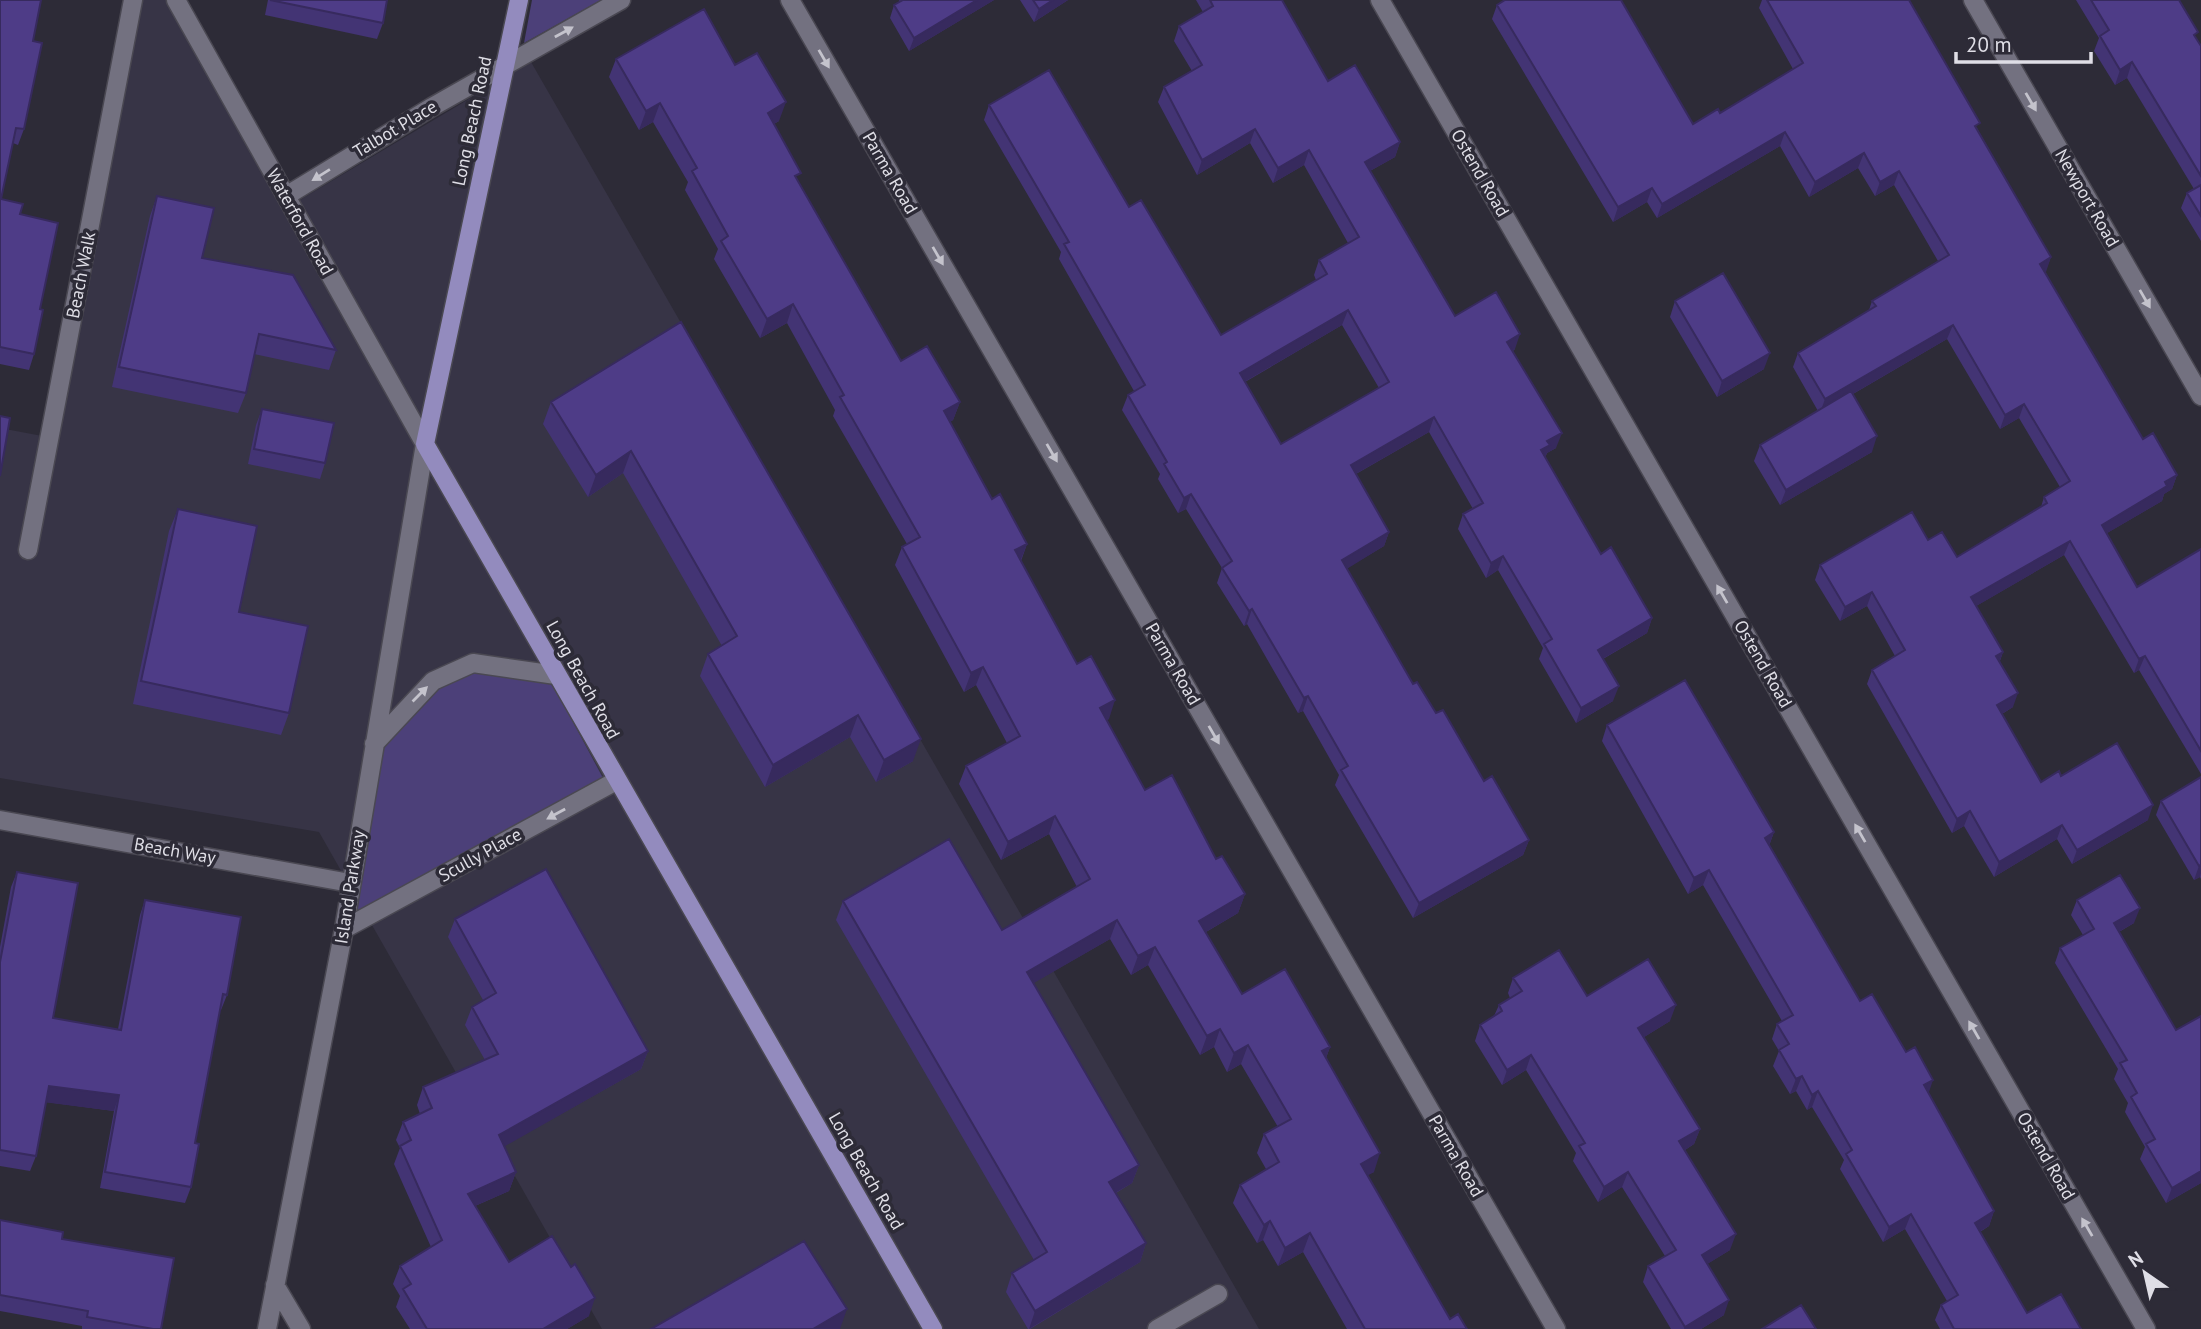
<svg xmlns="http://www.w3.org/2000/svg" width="2201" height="1329" font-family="'PT Sans',sans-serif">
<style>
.built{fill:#373446}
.green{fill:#4c4079}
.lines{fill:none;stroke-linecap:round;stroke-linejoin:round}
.minor-casing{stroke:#4a4852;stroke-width:21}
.major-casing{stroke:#4a4852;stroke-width:21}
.minor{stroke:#737180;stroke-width:18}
.major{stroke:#938bbe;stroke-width:18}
.wall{fill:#433474;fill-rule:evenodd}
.shaded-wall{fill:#372a5e}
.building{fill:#4e3c87;stroke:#372a5e;stroke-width:2;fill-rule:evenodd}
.oneway{fill:#c4c3cc}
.labels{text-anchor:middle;stroke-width:7;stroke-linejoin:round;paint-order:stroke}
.street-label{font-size:18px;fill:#dfdee6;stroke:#2d2b37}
</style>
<rect width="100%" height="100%" fill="#2d2b37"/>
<path class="built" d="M143 0H168L288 207 531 62 1259 1329H602L319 832 0 778V428L58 439Z"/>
<path class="green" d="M532 0H601L524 43Z
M473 670 550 679 604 780 353 919 377 749 434 688Z"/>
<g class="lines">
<defs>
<path id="minor" d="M176 0 425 444 344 929 267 1329
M790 0 1556 1329
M1380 0 2146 1329
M1973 0 2201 396
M286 196 432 107 621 0
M28 550 133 0
M374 744 433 681 473 663 556 675
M0 820 350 883
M344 929 616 781
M275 1285 301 1329
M1157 1329 1218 1294"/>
<path id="major" d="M519 0 425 444 933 1329"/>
</defs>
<use href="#minor" class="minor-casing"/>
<use href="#major" class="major-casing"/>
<use href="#minor" class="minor"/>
<use href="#major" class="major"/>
</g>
<path class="wall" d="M0 0 33 41 24 129 18 145 13 143 1 199 20 214 40 309 34 354 29 370 0 364Z
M268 0H387L383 23 377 39 265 15Z
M899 0H994L909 51 890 18 894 5 900 2Z
M1020 0H1068L1034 22Z
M1196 0H1282L1328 81 1400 142 1395 157 1370 171 1455 316 1515 349 1513 351 1556 448 1547 453 1545 458 1601 554 1652 618 1647 633 1603 659 1613 701 1576 723 1539 659 1543 648 1498 570 1486 578 1458 529 1463 514 1473 509 1429 432 1356 474 1389 532 1384 546 1347 568 1413 684 1436 713 1484 781 1529 840 1523 855 1413 918 1335 785 1339 775 1303 711 1298 713 1247 624 1244 626 1217 583 1222 568 1186 509 1178 513 1158 479 1160 474 1122 410 1128 395 1134 391 1059 259 1061 252 984 120 989 105 1129 207 1221 335 1316 280 1314 275 1319 260 1348 243 1304 165 1273 183 1250 143 1197 175 1158 102 1164 87 1192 71 1174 41 1179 26 1203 12ZM1342 325 1379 388 1281 444 1245 382Z
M1762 0H1909L1978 130 2051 257 2045 272 2143 439 2177 475 2172 489 2164 494 2162 501 2107 533 2137 587 2201 549V774L2139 670 2134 673 2064 555 1976 606 2003 652 2000 661 2013 707 2002 714 2041 782 2061 776 2148 820 2072 864 2057 839 1994 877 1964 826 1952 833 1867 684 1872 670 1895 656 1867 606 1840 621 1815 580 1820 565 1928 540 1957 557 2041 507 2044 497 2060 487 2019 418 2000 429 1947 339 1853 394 1872 452 1780 505 1754 461 1760 445 1818 411 1793 367 1798 353 1869 310 1872 301 1938 261 1894 185 1875 196 1858 168 1809 197 1780 146 1657 218 1647 202 1613 222 1492 19 1497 5 1623 4 1693 124 1720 113 1793 69 1759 8Z
M2076 0H2179L2196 38 2201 46V241L2181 208 2187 193 2194 189 2127 78 2115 85 2094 51 2099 38Z
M616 59 735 65 779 121 774 124 798 181 901 361 960 402 953 420 950 422 992 499 1027 544 1021 561 1077 664 1109 719 1106 720 1145 790 1216 859 1245 894 1238 913 1206 932 1242 994 1330 1047 1326 1058 1374 1172 1367 1175 1450 1319 1467 1329H1347L1303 1252 1278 1266 1263 1240 1257 1243 1233 1203 1240 1185 1266 1169 1257 1153 1264 1134 1278 1127 1241 1064 1227 1072 1214 1047 1200 1055 1148 965 1131 975 1110 939 1033 983 1139 1165 1132 1183 1116 1193 1146 1243 1140 1262 1030 1329H1028L1006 1292 1012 1273 1034 1260 836 920 843 901 1002 930 1077 887 1049 834 1001 860 959 784 966 766 1007 743 976 685 964 692 895 565 902 547 907 544 833 416 835 410 787 323 760 338 714 259 718 249 685 190 688 182 653 122 639 130 609 77Z
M157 196 202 258 336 350 329 370 254 354 246 393 238 413 112 387 150 216Z
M1675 301 1764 369 1717 397 1670 317Z
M681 322 913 761 876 782 850 737 765 787 700 676 708 654 722 646 623 473 588 497 543 424 551 402Z
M262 409 325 463 320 479 248 464 256 425Z
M178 509 239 612 289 713 281 735 133 704 169 531Z
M1607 725 1774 832 1769 846 1860 1001 1928 1093 1994 1211 1989 1226 1980 1232 2027 1313 2081 1329H1940L1935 1320 1941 1305 1947 1301 1905 1229 1883 1242 1840 1169 1844 1160 1812 1107 1807 1110 1796 1091 1790 1094 1773 1066 1779 1051 1772 1039 1777 1024 1782 1021 1703 885 1688 894 1602 741Z
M2201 777V879L2200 877 2194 880 2156 815 2161 801Z
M17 872 53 1018 118 1029 140 915 145 900 227 995 221 1010H220L195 1143 191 1187 185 1203 100 1188 114 1111 46 1102 36 1156 30 1171 0 1166V947L11 887Z
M2077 900 2134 923 2119 932 2176 1030 2201 1016V1183L2166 1203 2140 1159 2145 1147 2125 1112 2128 1103 2114 1079 2118 1069 2055 963 2060 948 2083 935 2071 915Z
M455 919 648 1051 641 1069 504 1146 516 1172 509 1191 475 1206 509 1262 589 1316 567 1329H410L396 1307 400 1296 393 1284 400 1266 431 1247 394 1164 400 1148 396 1140 403 1122 420 1114 417 1105 423 1087 485 1060 465 1025 472 1007 483 1000 448 937Z
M1513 978 1587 996 1670 1021 1644 1037 1700 1129 1694 1144 1685 1150 1730 1250 1707 1264 1724 1315 1701 1329H1671L1643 1282 1648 1266 1665 1256 1622 1187 1598 1202 1573 1161 1576 1153 1526 1070 1502 1085 1475 1041 1480 1025 1494 1016 1499 1005 1510 998 1508 993Z
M0 1220 62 1239 161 1329H82V1326L0 1311Z"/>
<path class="shaded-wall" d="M977 0H994L909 51 914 38Z
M1053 0H1068L1034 22 1039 9Z
M2132 62 2127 78 2115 85 2120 70Z
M786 102 779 121 761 131 768 113Z
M660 103 653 122 639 130 646 111Z
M1255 129 1250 143 1197 175 1202 160Z
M1785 132 1780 146 1657 218 1662 204Z
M1400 142 1395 157 1359 177 1365 162Z
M1309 150 1304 165 1273 183 1278 168Z
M1864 153 1858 168 1809 197 1815 182Z
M1899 171 1894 185 1875 196 1880 182Z
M1652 188 1647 202 1613 222 1618 207Z
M2051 257 2046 272 2035 278 2040 264Z
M793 304 787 323 760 338 767 319Z
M1348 310 1342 325 1234 388 1240 373Z
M1953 325 1947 339 1820 413 1825 399Z
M1520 334 1515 349 1502 357 1507 342Z
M1770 353 1764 369 1717 397 1722 381Z
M960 402 953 420 937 430 944 411Z
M2024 404 2019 418 2000 429 2005 415Z
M1434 417 1429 432 1345 480 1351 465Z
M1562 433 1556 448 1547 453 1544 460 1541 450 1547 441Z
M1877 436 1872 452 1780 505 1786 490Z
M631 451 623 473 588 497 596 475Z
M2177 475 2172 489 2164 494 2162 501 2097 539 2102 525Z
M1191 494 1186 509 1178 513 1184 498Z
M1389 532 1384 546 1337 575 1342 560Z
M2070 541 2064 555 1966 612 1971 597Z
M1027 544 1020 562 1015 550Z
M1503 556 1498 570 1486 578 1491 563Z
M1872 592 1867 606 1840 621 1845 607Z
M1252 609 1247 624 1244 626 1249 611Z
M1652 618 1647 633 1592 665 1598 650Z
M2003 652 1998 666 1996 656Z
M2145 656 2139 670 2134 673 2139 659Z
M983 667 976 685 964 692 971 673Z
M1619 686 1613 701 1576 723 1581 708Z
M2018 693 2013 707 1992 720 1997 705Z
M1308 696 1303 711 1298 713 1304 698Z
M1115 700 1109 719 1093 727 1100 708Z
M858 715 850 737 765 787 773 765Z
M921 739 913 761 876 782 884 760Z
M2153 805 2148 820 2072 864 2077 850Z
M1970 811 1964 826 1952 833 1957 819Z
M1055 816 1049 834 1001 860 1008 842Z
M2062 825 2057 839 1994 877 1999 862Z
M1774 832 1768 848 1765 838Z
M1529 840 1523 855 1413 918 1419 903Z
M2201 865V873L2200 877 2194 880 2199 866Z
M1709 870 1703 885 1688 894 1694 878Z
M1245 894 1238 913 1192 940 1199 921Z
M2140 908 2134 923 2108 938 2114 923Z
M1117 920 1110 939 1020 991 1027 972Z
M1155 947 1148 965 1131 975 1138 956Z
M1676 1005 1670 1021 1633 1044 1638 1028Z
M1220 1029 1214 1047 1200 1055 1207 1036Z
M1248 1045 1241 1064 1227 1072 1234 1053Z
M1330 1047 1323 1066 1322 1051Z
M648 1051 641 1069 493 1153 499 1135Z
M1531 1055 1526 1070 1502 1085 1507 1070Z
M1802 1076 1796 1091 1790 1094 1796 1079Z
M1933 1080 1928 1095 1924 1085Z
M49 1086 119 1095 114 1111 43 1102Z
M1818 1091 1812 1107 1807 1110 1812 1095Z
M1700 1129 1694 1144 1674 1157 1679 1141Z
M1380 1153 1374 1172 1354 1183 1361 1164Z
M1139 1165 1132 1183 1103 1200 1109 1182Z
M2201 1171V1183L2166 1203 2172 1188Z
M516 1172 509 1191 461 1212 468 1194Z
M1628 1172 1622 1187 1598 1202 1604 1187Z
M1994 1211 1989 1226 1969 1238 1975 1223Z
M1911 1214 1905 1229 1883 1242 1889 1227Z
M1270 1221 1263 1240 1257 1243 1264 1225Z
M1310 1233 1303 1252 1278 1266 1285 1248Z
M1736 1234 1730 1250 1696 1271 1702 1255Z
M1146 1243 1140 1262 1029 1329 1035 1311Z
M595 1298 589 1316 567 1329H543Z
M1729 1300 1724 1315 1701 1329H1684L1685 1327Z
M847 1309 840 1329H813Z"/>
<path class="building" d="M0 0H41L33 41 42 43 24 129 16 128 1 199 23 204 20 214 58 223 40 309 43 310 34 354 0 347Z
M270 0H387L383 23Z
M903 0H977L914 38 894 5Z
M1033 0H1053L1039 9Z
M1210 0H1282L1328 81 1355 65 1400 142 1365 162 1455 316 1496 292 1520 334 1507 342 1562 433 1547 441 1550 445 1541 450 1601 554 1611 547 1652 618 1598 650 1619 686 1581 708 1544 644 1552 639 1503 556 1491 563 1463 514 1483 503 1434 417 1351 465 1389 532 1342 560 1413 684 1417 682 1436 713 1443 710 1484 781 1492 776 1529 840 1419 903 1341 770 1348 766 1308 696 1304 698 1252 609 1249 611 1222 568 1232 561 1191 494 1184 498 1164 464 1167 462 1128 395 1145 385 1064 244 1069 242 989 105 1049 70 1129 207 1141 200 1221 335 1327 274 1319 260 1359 237 1309 150 1278 168 1255 129 1202 160 1164 87 1202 65 1179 26 1213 6ZM1348 310 1389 382 1281 444 1240 373Z
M1505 0H1621L1693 124 1718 109 1720 113 1803 63 1767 0H1909L1980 123 1975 126 2051 257 2040 264 2143 439 2153 433 2177 475 2165 482 2167 486 2102 525 2137 587 2201 549V751L2145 656 2139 659 2070 541 1971 597 2003 652 1996 656 2018 693 1997 705 2041 782 2059 771 2061 776 2117 743 2153 805 2077 850 2062 825 1999 862 1970 811 1957 819 1872 670 1905 650 1872 592 1845 607 1820 565 1912 512 1928 540 1942 532 1957 557 2047 503 2044 497 2070 481 2024 404 2005 415 1953 325 1825 399 1798 353 1876 306 1872 301 1949 255 1899 171 1880 182 1864 153 1815 182 1785 132 1662 204 1652 188 1618 207 1497 5Z
M2091 0H2179L2198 32 2194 35 2201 46V176L2132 62 2120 70 2100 36 2109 30Z
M704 9 735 65 757 53 786 102 768 113 801 173 795 176 901 361 927 346 960 402 944 411 992 499 1000 494 1027 544 1015 550 1077 664 1091 656 1115 700 1100 708 1145 790 1172 775 1216 859 1222 856 1245 894 1199 921 1242 994 1285 969 1330 1047 1322 1051 1380 1153 1361 1164 1450 1319 1458 1314 1467 1329H1365L1310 1233 1285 1248 1270 1221 1264 1225 1240 1185 1279 1162 1264 1134 1291 1119 1248 1045 1234 1053 1220 1029 1207 1036 1155 947 1138 956 1117 920 1027 972 1139 1165 1109 1182 1146 1243 1035 1311 1012 1273 1047 1252 843 901 949 839 1002 930 1090 879 1055 816 1008 842 966 766 1020 736 983 667 971 673 902 547 920 537 840 397 844 395 793 304 767 319 721 241 728 236 692 171 697 168 660 103 646 111 616 59Z
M2201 185V216L2187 193Z
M157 196 214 208 202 258 293 275 336 350 259 334 246 393 119 367Z
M1723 273 1770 353 1722 381 1675 301Z
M681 322 921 739 884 760 858 715 773 765 708 654 737 636 631 451 596 475 551 402Z
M1851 391 1877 436 1786 490 1760 445Z
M262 409 334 423 325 463 254 449Z
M0 416 10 418 0 476Z
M178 509 257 526 239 612 308 626 289 713 141 681Z
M1685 680 1774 832 1765 838 1860 1001 1872 994 1906 1052 1915 1047 1933 1080 1924 1085 1994 1211 1975 1223 2027 1313 2061 1294 2081 1329H1954L1941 1305 1958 1295 1911 1214 1889 1227 1846 1154 1852 1150 1818 1091 1812 1095 1802 1076 1796 1079 1779 1050 1789 1044 1777 1024 1793 1015 1709 870 1694 878 1607 725Z
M2201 777V865L2199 866 2161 801Z
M546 869 648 1051 499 1135 516 1172 468 1194 509 1262 552 1236 571 1267 575 1264 595 1298 543 1329H427L403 1289 411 1284 400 1266 442 1240 400 1146 411 1140 403 1122 432 1108 423 1087 498 1054 472 1007 496 993 455 919Z
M17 872 78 883 53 1018 121 1030 145 900 241 917 227 995 223 994 195 1143 199 1144 191 1187 105 1172 119 1095 49 1086 36 1156 0 1150V962Z
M2120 875 2140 908 2114 923 2176 1030 2201 1016V1171L2172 1188 2146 1144 2155 1139 2131 1097 2137 1093 2120 1063 2127 1060 2060 948 2094 929 2077 900Z
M1559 950 1587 996 1648 959 1676 1005 1638 1028 1700 1129 1679 1141 1736 1234 1702 1255 1729 1300 1685 1327 1648 1266 1676 1250 1628 1172 1604 1187 1579 1146 1585 1143 1531 1055 1507 1070 1480 1025 1502 1011 1499 1005 1522 991 1513 978Z
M0 1220 63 1232 62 1239 174 1258 161 1329H153L87 1317 88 1311 0 1295Z
M804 1241 847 1309 813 1329H651Z
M1801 1305 1816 1329H1762Z"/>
<defs><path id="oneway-solid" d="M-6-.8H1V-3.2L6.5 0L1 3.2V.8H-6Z" transform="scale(1.75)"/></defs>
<g class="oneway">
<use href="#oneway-solid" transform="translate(564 32) rotate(-29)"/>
<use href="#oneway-solid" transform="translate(824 59) rotate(60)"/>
<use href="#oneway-solid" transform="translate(2031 102) rotate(60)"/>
<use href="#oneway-solid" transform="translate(321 175) rotate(148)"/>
<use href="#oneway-solid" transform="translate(938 256) rotate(60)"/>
<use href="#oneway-solid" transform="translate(2145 299) rotate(60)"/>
<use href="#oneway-solid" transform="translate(1052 453) rotate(60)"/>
<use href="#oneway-solid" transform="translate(1722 594) rotate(-120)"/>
<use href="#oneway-solid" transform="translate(420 694) rotate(-45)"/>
<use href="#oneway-solid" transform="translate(1214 735) rotate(60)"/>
<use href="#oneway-solid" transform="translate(556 814) rotate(151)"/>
<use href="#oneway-solid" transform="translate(1860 833) rotate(-120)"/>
<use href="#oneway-solid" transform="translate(1974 1030) rotate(-120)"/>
<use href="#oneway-solid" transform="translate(2087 1227) rotate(-120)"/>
</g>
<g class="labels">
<g class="street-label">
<text transform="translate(472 121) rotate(-78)" y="6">Long Beach Road</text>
<text transform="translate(395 129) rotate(-31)" y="6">Talbot Place</text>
<text transform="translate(890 173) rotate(60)" y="6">Parma Road</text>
<text transform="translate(1480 173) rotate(60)" y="6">Ostend Road</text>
<text transform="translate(2087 198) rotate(60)" y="6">Newport Road</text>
<text transform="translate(300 222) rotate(61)" y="6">Waterford Road</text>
<text transform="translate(81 275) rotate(-79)" y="6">Beach Walk</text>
<text transform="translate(1173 664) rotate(60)" y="6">Parma Road</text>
<text transform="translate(1763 664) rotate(60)" y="6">Ostend Road</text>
<text transform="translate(583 680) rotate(61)" y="6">Long Beach Road</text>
<text transform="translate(175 851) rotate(10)" y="6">Beach Way</text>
<text transform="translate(480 855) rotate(-29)" y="6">Scully Place</text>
<text transform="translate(350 887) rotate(-81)" y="6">Island Parkway</text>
<text transform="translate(1456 1156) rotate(60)" y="6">Parma Road</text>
<text transform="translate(2046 1156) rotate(60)" y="6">Ostend Road</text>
<text transform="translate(866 1171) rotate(60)" y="6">Long Beach Road</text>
</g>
</g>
<g transform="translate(2145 1273) rotate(326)" stroke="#2d2b37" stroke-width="5" paint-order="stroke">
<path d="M0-5L12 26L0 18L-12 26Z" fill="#dfdee6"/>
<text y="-10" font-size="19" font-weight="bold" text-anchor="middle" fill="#dfdee6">N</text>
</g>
<path d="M1956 52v10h135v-10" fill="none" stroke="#dfdee6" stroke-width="3.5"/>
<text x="1966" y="52" font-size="21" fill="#dfdee6" stroke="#2d2b37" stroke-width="5" paint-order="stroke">20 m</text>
</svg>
